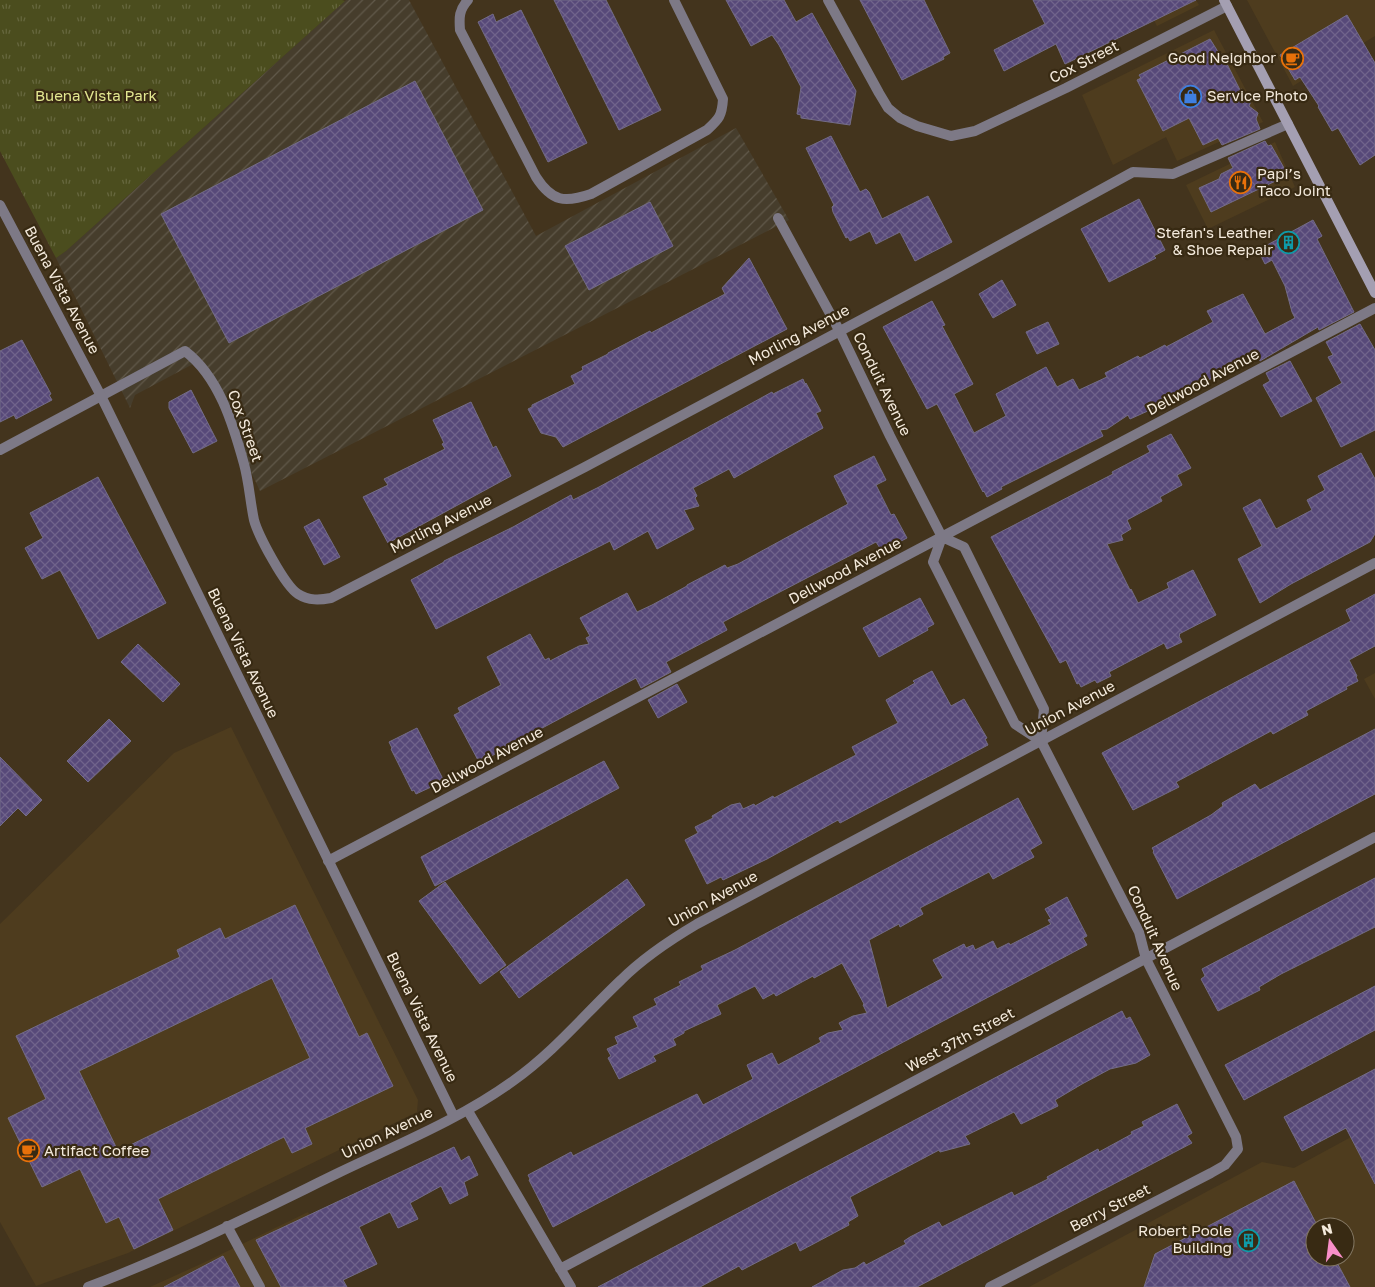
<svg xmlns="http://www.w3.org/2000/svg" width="1375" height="1287" font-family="'Golos Text',sans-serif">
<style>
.built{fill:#4e3c1e;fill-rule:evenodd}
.industrial{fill:url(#industrial-furrows)}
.park{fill:url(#park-tufts)}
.building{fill:url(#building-cross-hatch);stroke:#736c87;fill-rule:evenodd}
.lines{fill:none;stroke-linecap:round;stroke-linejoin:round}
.minor{stroke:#7d7986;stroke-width:10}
.tertiary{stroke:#7d7986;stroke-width:10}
.secondary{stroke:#a49fb2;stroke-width:10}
.labels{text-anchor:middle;stroke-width:4.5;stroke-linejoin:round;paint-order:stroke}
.poi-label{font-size:15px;fill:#f4eadc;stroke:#382a13;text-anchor:end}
.street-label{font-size:15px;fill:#f4eadc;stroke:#382a13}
.park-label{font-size:15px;fill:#e2e690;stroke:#382a13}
</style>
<defs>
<pattern id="industrial-furrows" width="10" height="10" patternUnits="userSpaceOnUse" patternTransform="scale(1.25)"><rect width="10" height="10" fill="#463d2c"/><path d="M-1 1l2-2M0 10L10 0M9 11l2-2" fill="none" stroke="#61594a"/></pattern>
<pattern id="park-tufts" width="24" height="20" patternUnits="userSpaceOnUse" patternTransform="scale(1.25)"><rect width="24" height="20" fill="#4b4d1e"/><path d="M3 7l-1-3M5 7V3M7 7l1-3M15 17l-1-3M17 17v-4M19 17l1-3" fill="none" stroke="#66673e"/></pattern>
<pattern id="building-cross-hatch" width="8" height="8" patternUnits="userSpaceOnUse" patternTransform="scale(1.25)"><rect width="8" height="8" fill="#574979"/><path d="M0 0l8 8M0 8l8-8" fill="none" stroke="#70638b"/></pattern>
</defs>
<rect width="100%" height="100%" fill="#43341d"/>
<path class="built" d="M1143 0H1196L1199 5 1157 26Z
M1247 0H1375V36L1293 86Z
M1214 30 1263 122 1177 161 1166 137 1113 165 1082 95Z
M1275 142 1295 187 1208 229 1186 185Z
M1375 673V699L1364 679Z
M231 727 418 1100 417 1112 128 1253 36 1286 0 1222V924L174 753Z
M1375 1124V1287H1029L1262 1162 1294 1168ZM1315 1227H1345V1257H1315Z
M308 1212 347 1287H150L203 1263Z"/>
<path class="industrial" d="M346 0H409L536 236 736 128 789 220 260 491 213 392 195 363 135 395 130 408 56 258 66 251Z"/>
<path class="park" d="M0 0H342L345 1 66 251 56 258 0 151Z"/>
<path class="building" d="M554 0H606L661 110 619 130Z
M726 0H784L796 22 812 13 856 91 850 125 801 118V115L797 114 801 87 779 45 772 35 751 46Z
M860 0H924L950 53 943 57 944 59 902 80Z
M1033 0H1196L1065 64 1056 44 1004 71 994 50 1045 24Z
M521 10 587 143 548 162 478 22 493 14 496 22Z
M1347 15 1375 63V155L1360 165 1338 128 1332 131 1318 107 1319 106 1300 77 1295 80 1280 55Z
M1210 39 1220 55 1222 54 1240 90 1242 89 1251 101 1249 106 1258 113 1256 119 1260 129 1222 145 1218 138 1203 145 1189 118 1163 131 1137 80 1141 78 1139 75Z
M415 81 483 210 229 343 161 214Z
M831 136 860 192 866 189 869 192 882 219 928 196 952 242 915 261 900 232 876 244 870 231 850 241 848 237 846 238 833 212 832 207 834 205 806 148Z
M1265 141 1268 146 1271 145 1288 175 1211 212 1199 188 1219 179 1221 174 1233 168 1228 158Z
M1139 199 1165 250 1154 256 1156 258 1109 282 1081 229Z
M650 202 673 246 589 290 565 246Z
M1313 220 1322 236 1317 239 1354 312 1319 330 1318 327 1260 361 1255 352 1225 369 1226 371 1150 410 1130 419 1128 415 1107 429 1100 430 1103 436 1001 487 1002 489 987 497 984 491 983 492 937 404 927 409 883 327 932 301 945 325 942 326 973 384 954 394 974 433 1006 416 996 394 1046 367 1057 387 1073 379 1079 390 1107 377 1105 373 1138 356 1140 358 1165 345 1166 347 1213 322 1207 311 1243 294 1265 334 1295 318 1292 312 1285 286 1272 260 1265 264 1258 250Z
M749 258 787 329 563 447 556 437 541 433 528 409 532 407V405L575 384 571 376 583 370 582 367 608 354V353L650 331 651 333 725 294 722 288Z
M1002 280 1016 305 993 318 979 294Z
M1048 322 1059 344 1037 354 1026 332Z
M1360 324 1375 350V430L1341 447 1316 398 1342 383 1328 357 1333 355 1326 342Z
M22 340 51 394 49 395 52 400 16 419 14 415 0 422V351Z
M1290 361 1312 401 1281 417 1263 385 1270 381 1266 373Z
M803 379 805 384 806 383 821 411 816 413 823 428 734 478 729 469 693 488 697 496 695 498 699 506 684 510 694 529 657 549 648 531 614 550 610 541 436 629 411 580 444 562V561L513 527 571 495 573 500 599 487 772 392 773 394Z
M191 390 217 441 193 453 169 408V402Z
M471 402 493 448 496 446 511 476 388 543 363 497 388 485 384 479 445 449 442 444 444 443 433 420Z
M1171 434 1191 468 1177 475 1182 485 1160 497 1162 501 1127 520 1131 529 1121 535 1123 540 1107 544 1130 590 1131 589 1138 603 1169 588 1167 583 1193 570 1216 615 1179 634 1180 635 1179 636 1182 642 1167 649 1164 643 1109 672 1111 676 1097 683 1095 680 1081 687 1079 683 1077 684 1066 660 1060 663 991 537 1113 474 1112 472 1150 452 1147 446Z
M1361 453 1375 479V534L1370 542 1291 584 1260 603 1238 559 1262 546 1243 508 1260 499 1276 529 1312 510 1307 500 1325 490 1318 476Z
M874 456 886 480 876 485 891 515 894 514 907 538 882 551 876 542 776 594 723 622 727 630 666 662 671 672 641 688 636 678 531 734 532 736 479 762 454 715 460 712 458 708 501 685 487 657 530 634 545 660 549 658 550 661 579 646 589 644 586 638 590 636 580 618 627 593 637 612 652 605 687 586V585L725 565 727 568 738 564 848 504 834 476Z
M98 477 166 603 98 639 60 570 42 579 25 548 43 538 30 513Z
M319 519 340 557 324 565 304 527Z
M1375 594V646L1349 660 1357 676 1356 677 1358 681 1346 687 1347 689 1306 711 1308 715 1273 734 1271 731 1176 782 1179 787 1133 810 1102 753 1351 621 1346 610Z
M920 598 934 624 927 628 928 630 879 657 863 628Z
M138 644 180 684 163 702 121 662Z
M932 671 951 706 964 699 987 738 985 739 988 745 840 823 838 820 767 859 723 880 721 877 707 884 685 840 698 833 695 827 713 818 712 816 731 805 740 803 743 809 754 804 755 806 773 796 774 798 856 755 852 747 898 723 886 700 915 683 913 681Z
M677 684 687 702 658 718 648 700Z
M109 719 131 741 88 782 67 761Z
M417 728 444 781 416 794 414 790 412 791 391 749 392 748 389 742Z
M1375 729V794L1177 899 1153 852 1154 851 1152 848 1211 815 1223 806 1222 803 1255 784 1260 790Z
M0 757 42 800 26 816 18 808 0 826Z
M604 761 619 788 435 886 421 857Z
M1018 798 1042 843 1030 850 1034 857 993 879 989 872 920 908 923 914 900 927 899 924 869 940 887 1008 943 978 933 960 964 944 966 948 973 945 975 950 993 941 997 949 1009 943 1010 945 1051 924 1048 920 1051 919 1045 909 1067 897 1087 936 1083 938 1087 945 553 1227 529 1180 530 1179 528 1175 571 1152 573 1156 697 1094 703 1105 753 1079 747 1065 772 1053 778 1065 821 1042 819 1038 828 1033 843 1030 839 1023 853 1016 867 1013 863 1005 864 1004 842 963 814 978 813 976 776 996 774 993 763 999 755 986 717 1005 721 1014 684 1031V1033L673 1039 676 1045 653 1056 656 1061 619 1079 608 1058 611 1056 607 1049 618 1044 615 1037 638 1027 633 1017 657 1005 654 999 681 985 679 982 703 970 701 966 735 950Z
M1375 878V927L1281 974 1259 987 1260 990 1218 1011 1201 979 1205 976 1202 969Z
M627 879 645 905 519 998 500 972Z
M445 882 506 965 480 984 419 901Z
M295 905 359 1037 367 1033 393 1086 305 1128 312 1144 292 1153 284 1137 158 1199 173 1230 134 1249 119 1217 106 1223 80 1169 42 1187 8 1118 46 1099 16 1036 180 957 177 950 220 928 225 939ZM272 978 310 1058 118 1151 79 1071Z
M1375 986V1030L1244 1100 1225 1065Z
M1122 1011 1126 1019 1130 1017 1150 1055 1136 1063 1110 1069 1082 1084 1055 1100 1058 1106 1021 1124 1014 1112 1008 1115 965 1136 970 1144 940 1152 939 1150 850 1197 858 1216 848 1222 849 1225 800 1251 796 1242 742 1270 739 1266 700 1287H598Z
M1375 1069V1184L1346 1128 1302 1151 1284 1117Z
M1177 1104 1192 1133 1187 1136 1192 1143 917 1287H812L843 1270 855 1268 864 1262 866 1265 906 1244 904 1241 910 1237 939 1222 942 1227 1012 1192 1014 1196 1048 1179 1047 1177 1098 1149 1099 1152 1132 1134 1131 1132 1144 1126 1142 1122Z
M454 1147 461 1161 469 1156 478 1175 464 1182 468 1195 450 1204 441 1186 410 1203 418 1219 398 1228 390 1212 359 1227 377 1264 343 1280 347 1287H281L256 1240Z
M1294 1181 1318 1227H1315V1257H1334L1350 1287H1144L1155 1254Z
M223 1256 240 1287H164L202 1267Z"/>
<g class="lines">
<path class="minor" d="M468 0C459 10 459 17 460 30L536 177C552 202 565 203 591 194L707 130C719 119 722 116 723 99L674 0
M828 0 879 93 888 108 900 118 917 126 951 136 975 131 1066 88 1227 6
M778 218 839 330 890 436 942 537 964 547 1044 709 1041 741
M0 450 185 351C219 377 233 424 244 464 249 482 250 501 254 520 258 535 285 586 298 594 309 601 320 600 331 598L585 467 947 274 1133 172 1173 174 1288 124
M942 537 933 562 1015 724 1041 741 1139 932 1146 959 1236 1137 1238 1149 1225 1165 1211 1173 990 1287
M328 861 1375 308
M468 1111 571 1287
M227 1226 260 1287
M560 1269 1375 837"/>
<path class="tertiary" d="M0 205 101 396 454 1117
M88 1287C173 1255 254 1214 336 1174 396 1145 459 1120 513 1081 554 1052 585 1014 621 980 643 958 670 940 697 924L1375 563"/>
<path class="secondary" d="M1224 0 1375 293"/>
</g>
<defs>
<symbol id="cafe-ring" viewBox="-11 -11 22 22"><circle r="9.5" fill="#382a13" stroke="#e8710a" stroke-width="1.5"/><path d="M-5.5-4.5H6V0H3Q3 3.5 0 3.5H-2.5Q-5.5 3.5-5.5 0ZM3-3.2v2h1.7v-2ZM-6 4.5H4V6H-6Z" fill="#e8710a"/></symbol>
<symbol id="shop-ring" viewBox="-11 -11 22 22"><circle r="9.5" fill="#382a13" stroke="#3f7fe0" stroke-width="1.5"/><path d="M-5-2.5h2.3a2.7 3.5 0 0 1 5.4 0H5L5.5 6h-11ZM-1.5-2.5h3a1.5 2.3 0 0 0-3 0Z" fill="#3f7fe0"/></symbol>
<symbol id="restaurant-ring" viewBox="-11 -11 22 22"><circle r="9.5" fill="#382a13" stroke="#e8710a" stroke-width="1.5"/><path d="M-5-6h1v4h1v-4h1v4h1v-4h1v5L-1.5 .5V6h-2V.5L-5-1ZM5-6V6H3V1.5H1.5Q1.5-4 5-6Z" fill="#e8710a"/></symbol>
<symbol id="building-ring" viewBox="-11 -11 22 22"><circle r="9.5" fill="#382a13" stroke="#0f9aa8" stroke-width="1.5"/><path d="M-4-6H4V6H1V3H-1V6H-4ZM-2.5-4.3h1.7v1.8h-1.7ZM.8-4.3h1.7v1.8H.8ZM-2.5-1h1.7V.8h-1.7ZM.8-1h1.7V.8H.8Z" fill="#0f9aa8"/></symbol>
</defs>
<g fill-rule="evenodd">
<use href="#cafe-ring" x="1280" y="46" width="25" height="25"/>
<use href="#shop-ring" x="1178" y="84" width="25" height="25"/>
<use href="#restaurant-ring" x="1228" y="170" width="25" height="25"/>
<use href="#building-ring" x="1276" y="230" width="25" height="25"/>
<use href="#cafe-ring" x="16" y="1138" width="25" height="25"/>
<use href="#building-ring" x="1236" y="1228" width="25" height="25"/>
</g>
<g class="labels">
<g class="poi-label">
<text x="1276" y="63">Good Neighbor</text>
<text x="1207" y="101" text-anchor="start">Service Photo</text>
<text x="1257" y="179" text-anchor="start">Papi’s<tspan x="1257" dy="17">Taco Joint</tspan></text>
<text x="1273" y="238">Stefan's Leather<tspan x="1273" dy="17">&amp; Shoe Repair</tspan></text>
<text x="44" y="1156" text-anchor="start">Artifact Coffee</text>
<text x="1232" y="1236">Robert Poole<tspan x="1232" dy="17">Building</tspan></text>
</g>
<g class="street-label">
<text transform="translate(1084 62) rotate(-27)" y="5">Cox Street</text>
<text transform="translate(62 290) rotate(62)" y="5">Buena Vista Avenue</text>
<text transform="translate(799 335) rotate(-28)" y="5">Morling Avenue</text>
<text transform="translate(1203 382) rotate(-28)" y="5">Dellwood Avenue</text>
<text transform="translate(882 384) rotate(64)" y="5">Conduit Avenue</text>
<text transform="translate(245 426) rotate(70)" y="5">Cox Street</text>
<text transform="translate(441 524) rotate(-27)" y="5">Morling Avenue</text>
<text transform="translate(845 571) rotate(-28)" y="5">Dellwood Avenue</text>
<text transform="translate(243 653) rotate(64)" y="5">Buena Vista Avenue</text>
<text transform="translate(1070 708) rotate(-28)" y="5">Union Avenue</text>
<text transform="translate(487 760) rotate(-28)" y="5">Dellwood Avenue</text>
<text transform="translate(713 899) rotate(-29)" y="5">Union Avenue</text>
<text transform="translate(1155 938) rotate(66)" y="5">Conduit Avenue</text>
<text transform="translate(422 1017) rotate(64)" y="5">Buena Vista Avenue</text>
<text transform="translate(960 1040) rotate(-28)" y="5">West 37th Street</text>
<text transform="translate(387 1133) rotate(-26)" y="5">Union Avenue</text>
<text transform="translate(1110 1208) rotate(-27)" y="5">Berry Street</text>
</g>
<g class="park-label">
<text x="96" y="101">Buena Vista Park</text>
</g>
</g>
<g transform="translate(1330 1242) rotate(346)"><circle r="24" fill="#382a13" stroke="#837763"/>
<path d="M0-4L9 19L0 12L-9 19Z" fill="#f98fc9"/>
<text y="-8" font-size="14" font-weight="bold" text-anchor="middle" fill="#f4eadc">N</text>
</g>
</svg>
